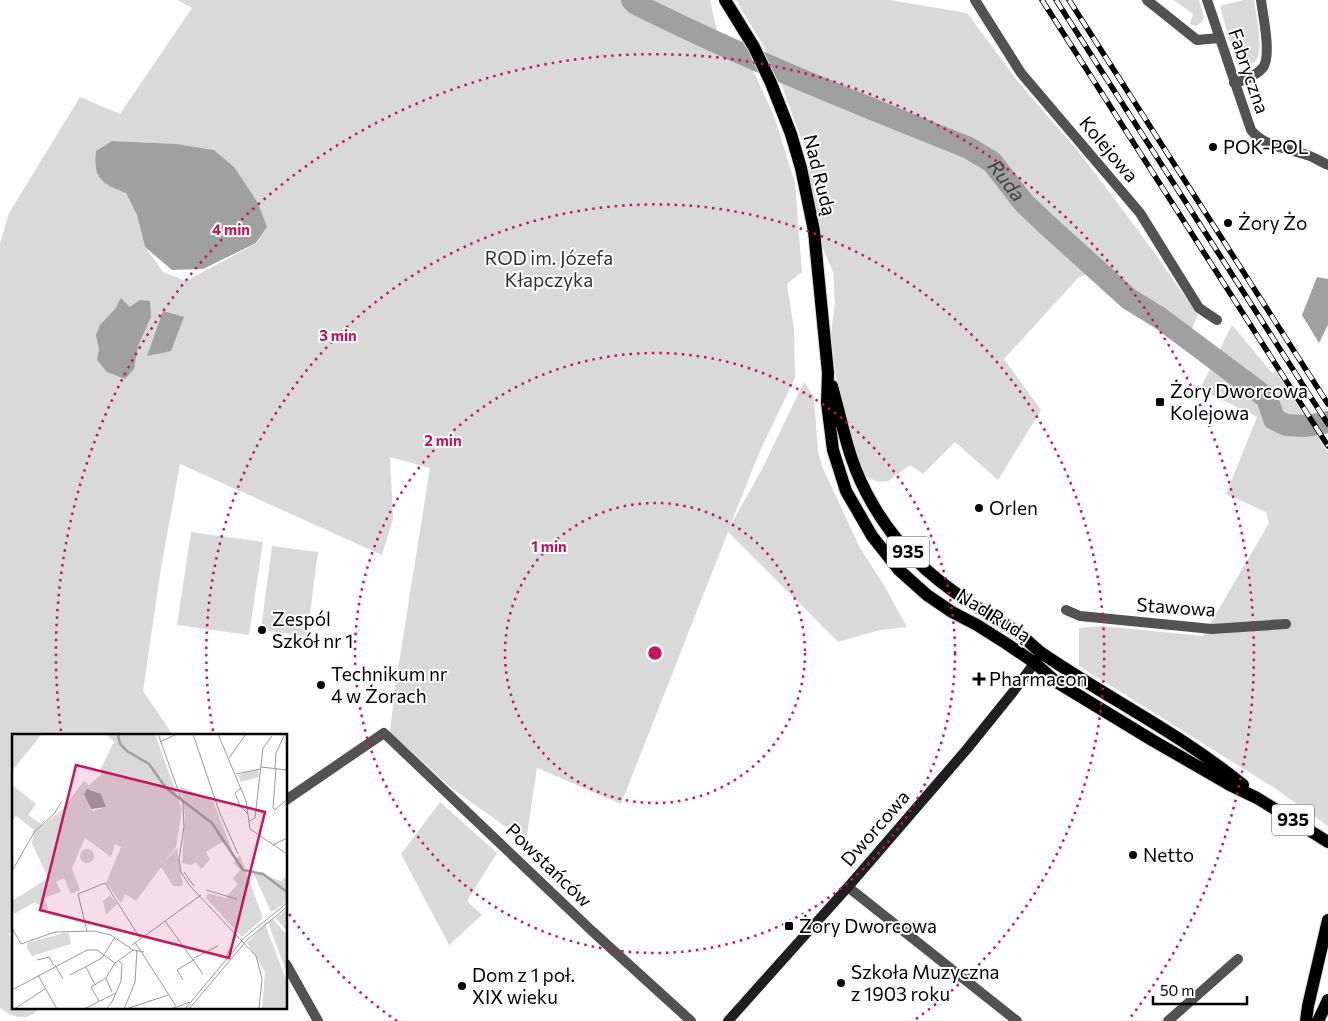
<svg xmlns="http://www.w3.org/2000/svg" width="1328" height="1021" font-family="Commissioner,sans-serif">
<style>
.green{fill:#d9d9d9;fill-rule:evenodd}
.water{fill:#a0a0a0}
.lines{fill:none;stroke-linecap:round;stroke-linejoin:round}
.river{stroke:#a0a0a0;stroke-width:22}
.primary-casing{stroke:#dbdbdb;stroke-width:14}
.street{stroke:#525252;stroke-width:10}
.secondary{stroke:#1f1f1f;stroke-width:10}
.primary{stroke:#000;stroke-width:12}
.rail-casing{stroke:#000;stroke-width:5.5}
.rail{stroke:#fff;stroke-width:4;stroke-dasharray:11;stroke-linecap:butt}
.ring{fill:none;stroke:#c2185b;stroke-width:2.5;stroke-dasharray:2.5 5}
.poi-dot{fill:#000;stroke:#fff;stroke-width:2}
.labels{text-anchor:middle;stroke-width:4;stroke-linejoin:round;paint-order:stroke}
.shield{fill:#fff;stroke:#4c4c4c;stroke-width:1}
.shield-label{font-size:18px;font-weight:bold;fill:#000}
.street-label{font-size:19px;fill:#000;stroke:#fff}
.poi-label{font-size:19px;fill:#000;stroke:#fff;text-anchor:start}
.park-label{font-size:19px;fill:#303030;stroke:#fff}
.water-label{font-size:20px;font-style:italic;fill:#414141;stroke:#fff}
.inset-river{fill:none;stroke:#a0a0a0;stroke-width:2.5}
.inset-road{fill:none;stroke:#999;stroke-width:1}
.view{fill:#c2185b;fill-opacity:0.15;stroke:#c2185b;stroke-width:2.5}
.inset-edge{fill:none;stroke:#000;stroke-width:2.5}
.centre{fill:#c2185b;stroke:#fff;stroke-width:2.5}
.ring-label{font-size:15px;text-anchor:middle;font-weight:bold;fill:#c2185b;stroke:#fff;stroke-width:4;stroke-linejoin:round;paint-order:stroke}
</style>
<rect width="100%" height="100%" fill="#fff"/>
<path class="green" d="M177 0H710L722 52 752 68 774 116 795 183 802 272 787 284 794 329 795 378 759 453 730 526 761 471 804 382 814 397 818 451 822 466 860 548 885 587 907 627 880 630 838 642 728 532 621 804 537 768 526 841 450 787 390 732 395 688 430 468 390 457 393 519 382 555 180 464 161 568 143 691 173 735H14V930L9 934 14 942V1007H41C28 1021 17 1020 0 1008V243L9 213 80 97 120 114 192 8ZM112 141 177 144 214 150 235 168 258 203 267 227 257 243 186 281 163 272 145 247 137 215 126 193Z
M736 0H890L967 13 1020 84 1077 150 1104 185 1154 252 1198 315 1190 333 1136 297 1107 269 1079 277 1004 359 1041 410 998 480 955 442 923 474 910 465 888 481 878 482 865 476 859 467 847 426 836 379 831 334 835 302 833 272 822 246 805 149 783 89 764 47Z
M1174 0H1199L1204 17 1202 22 1196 26 1190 24 1193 14Z
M1243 0H1254C1256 13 1264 51 1256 61 1253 64 1248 65 1244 65 1229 51 1226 25 1220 6Z
M1232 325 1273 374 1275 370 1328 453V826L1276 789 1079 666V628L1102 626 1203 636 1269 523 1266 512 1226 494 1257 417 1200 389Z
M191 532 263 542 249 635 177 625Z
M272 546 318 552 307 636 261 630Z
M440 802 497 853 467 901 482 915 449 945 401 854Z"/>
<path class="water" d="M112 141 177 144 214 150 235 168 258 203 267 227 256 243 203 269 172 270 145 247 137 215 126 193C102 184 93 179 96 151Z
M1317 277 1328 279V325L1319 343 1302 315Z
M121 298 130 307 140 300 150 301 151 317 138 346 134 369 125 379 107 372 97 360 99 349 96 335 100 325 115 309Z
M163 311 184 317 171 351 147 356Z"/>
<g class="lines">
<path class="river" id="s1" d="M632 0 636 4C744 58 856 103 969 148L992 162 1024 203 1045 223 1129 299 1160 318 1267 398 1274 419 1286 425 1306 426 1328 422"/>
<defs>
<path id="primary" d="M725 0 754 47 771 83 791 134 801 168 814 231 828 373 827 403 833 450 846 491 872 536 899 570 927 595 952 612 977 625 1007 644 1035 663 1055 681 1152 740 1230 785 1257 798 1328 842
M832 386C844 429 848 462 872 503 895 544 930 577 969 602 984 612 1000 620 1014 630 1025 637 1033 647 1043 654 1109 699 1181 734 1243 785
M1306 1021 1308 1006 1328 920
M1318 1021 1328 1000"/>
</defs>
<use href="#primary" class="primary-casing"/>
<path class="street" d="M975 0 1021 73 1140 213 1199 308 1217 320
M1147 0 1197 40 1219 38
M1207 0 1251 130C1264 147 1288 148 1307 155 1314 157 1321 162 1328 165
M1234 83C1244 81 1259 74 1264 66 1271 52 1263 16 1261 0
M1066 610 1080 616 1212 629 1286 624
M286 800 384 733 592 931 691 1021
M848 887 1017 1021
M286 964 318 1021
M1168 1021 1238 959"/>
<path class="secondary" d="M728 1021 848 887 967 749 1013 692 1039 657"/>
<use href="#primary" class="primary"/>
<defs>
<path id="rail" d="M1042 0 1328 446
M1056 0 1328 424
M1069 0 1328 404"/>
</defs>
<use href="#rail" class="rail-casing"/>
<use href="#rail" class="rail"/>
</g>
<g class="ring">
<circle cx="655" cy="653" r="150"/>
<circle cx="655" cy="653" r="300"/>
<path d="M397 1021A449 449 0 0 1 287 911M213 731A449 449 0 1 1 913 1021"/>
<path d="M61 731A599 599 0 1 1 1130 1018"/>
</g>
<g class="poi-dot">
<circle cx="1213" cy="147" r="5"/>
<circle cx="1228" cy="223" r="5"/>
<rect x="1155" y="397" width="10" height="10" rx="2.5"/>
<circle cx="979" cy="508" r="5"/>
<circle cx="262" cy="630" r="5"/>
<path d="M976.5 671.5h5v5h5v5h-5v5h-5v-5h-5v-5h5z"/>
<circle cx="321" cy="685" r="5"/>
<circle cx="1133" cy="855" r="5"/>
<rect x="784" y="921" width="10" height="10" rx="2.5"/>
<circle cx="841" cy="983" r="5"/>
<circle cx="462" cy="986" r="5"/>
</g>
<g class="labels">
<g class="shield">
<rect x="887" y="536.5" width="42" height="31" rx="4"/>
<rect x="1272" y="804.5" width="42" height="31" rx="4"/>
</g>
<g class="shield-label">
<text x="908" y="558">935</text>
<text x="1293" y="826">935</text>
</g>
<g class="street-label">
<text transform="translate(1249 71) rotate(71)" y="7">Fabryczna</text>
<text transform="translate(1109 149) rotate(50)" y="7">Kolejowa</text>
<text transform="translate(820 175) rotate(76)" y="7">Nad Rudą</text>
<text transform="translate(1176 607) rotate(4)" y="7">Stawowa</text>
<text transform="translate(994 615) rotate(32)" y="7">Nad Rudą</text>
<text transform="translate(875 828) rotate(-49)" y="7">Dworcowa</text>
<text transform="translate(549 865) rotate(44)" y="7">Powstańców</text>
</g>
<g class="poi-label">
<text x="1223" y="154">POK-POL</text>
<text x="1238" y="230">Żory Żo</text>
<text x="1170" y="398">Żory Dworcowa<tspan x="1170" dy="22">Kolejowa</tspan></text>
<text x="989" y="515">Orlen</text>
<text x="272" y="626">Zespól<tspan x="272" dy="22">Szkół nr 1</tspan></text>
<text x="331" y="681">Technikum nr<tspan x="331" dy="22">4 w Żorach</tspan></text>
<text x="989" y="686">Pharmacon</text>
<text x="1143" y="862">Netto</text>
<text x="799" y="933">Żory Dworcowa</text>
<text x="851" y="979">Szkoła Muzyczna<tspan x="851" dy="22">z 1903 roku</tspan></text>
<text x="472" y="982">Dom z 1 poł.<tspan x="472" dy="22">XIX wieku</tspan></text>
</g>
<g class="park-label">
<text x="549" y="265">ROD im. Józefa<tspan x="549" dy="22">Kłapczyka</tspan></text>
</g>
<g class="water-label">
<text dy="7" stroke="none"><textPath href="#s1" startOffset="419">Ruda</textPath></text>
</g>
</g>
<g transform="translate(12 734)">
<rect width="275" height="275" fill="#fff"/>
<path d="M0 0H30L0 37ZM94 0H143L170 75 164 113 152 128 165 114 171 152H161L149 133 124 167 113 160 109 169 94 149 109 113 103 110 99 123 73 104 60 134 68 156 59 160 52 144 44 148 49 158 32 164 36 174 33 177 23 168 2 180 0 167 36 144 20 109 22 96 4 82 0 88V51L24 70 16 81 31 91 49 77 72 47 77 51 91 39 88 36 102 8ZM75 55 89 60 94 73 81 77 78 75ZM246 35 247 43 229 48 226 41ZM168 52 201 67 222 121 212 109H208L194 118 198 126 189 135 184 128 179 131 170 129 173 81ZM68 122a7 7 0 1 1 14 0a7 7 0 1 1-14 0ZM228 121 251 184 230 203 194 164 196 159 213 164 226 150 221 145 228 135 221 129ZM240 136 269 147 275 141V168L259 178ZM98 161 105 170 94 181 91 167ZM275 175V197L263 184ZM261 185 275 201V239L256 189ZM253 190 275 248V275H250L253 238 235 209ZM52 199H57L59 210 20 222 15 214V209Z" fill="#d9d9d9" fill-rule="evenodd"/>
<path d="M75 55 89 60 94 73 79 75 72 60Z" fill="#a0a0a0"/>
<path class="inset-river" d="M106 0 108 10 115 17 137 30 154 54 200 89 231 136 251 140 275 158"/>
<path class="inset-road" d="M146 0 171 70 172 93 167 125 169 138 178 152 244 222 250 245 247 275M181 0 207 77 226 120M206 0 234 67 238 95 275 120M148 8 165 0M217 24 234 0M249 33 275 36M263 34 264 19 273 0M264 34 261 74 263 76 275 65M224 40 249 35M229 54 223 59 228 72 236 80M237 87 243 84 251 14 260 2M261 111 275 104M0 137 23 97 42 80 50 67M172 138 182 152M194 156 225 165M153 187 191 240M0 194 9 210 43 198 82 197 99 201 121 216 132 218M75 197 66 160 93 149 128 204M123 208 164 272M120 211 189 161M214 223 225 200M182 224 206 212M25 226 37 223 42 232M43 231 51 245M74 233 83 251M26 241 45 275M58 241 90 224 103 203M94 244 100 258M171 246 165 236 183 225M0 256 75 216H85L103 229M87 267 79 253 94 244 103 229 121 216M2 275 33 255M72 275 104 259M94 275 100 268 109 247 110 230 106 226M112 275 123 248 125 216M114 275 156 261M159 275 178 268M173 275 233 203 275 169M177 275 236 205 275 173"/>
<path class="view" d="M64 31 253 78 217 224 28 176Z"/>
<rect width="275" height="275" class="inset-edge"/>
</g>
<circle cx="655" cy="653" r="8" class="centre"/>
<g class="ring-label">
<text x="231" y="235">4 min</text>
<text x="338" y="341">3 min</text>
<text x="443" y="446">2 min</text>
<text x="549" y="552">1 min</text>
</g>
<path d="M1153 996v8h94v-8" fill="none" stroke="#000000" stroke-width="2.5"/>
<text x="1160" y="996" font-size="15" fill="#000000" stroke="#ffffff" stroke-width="4" paint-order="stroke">50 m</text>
</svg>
